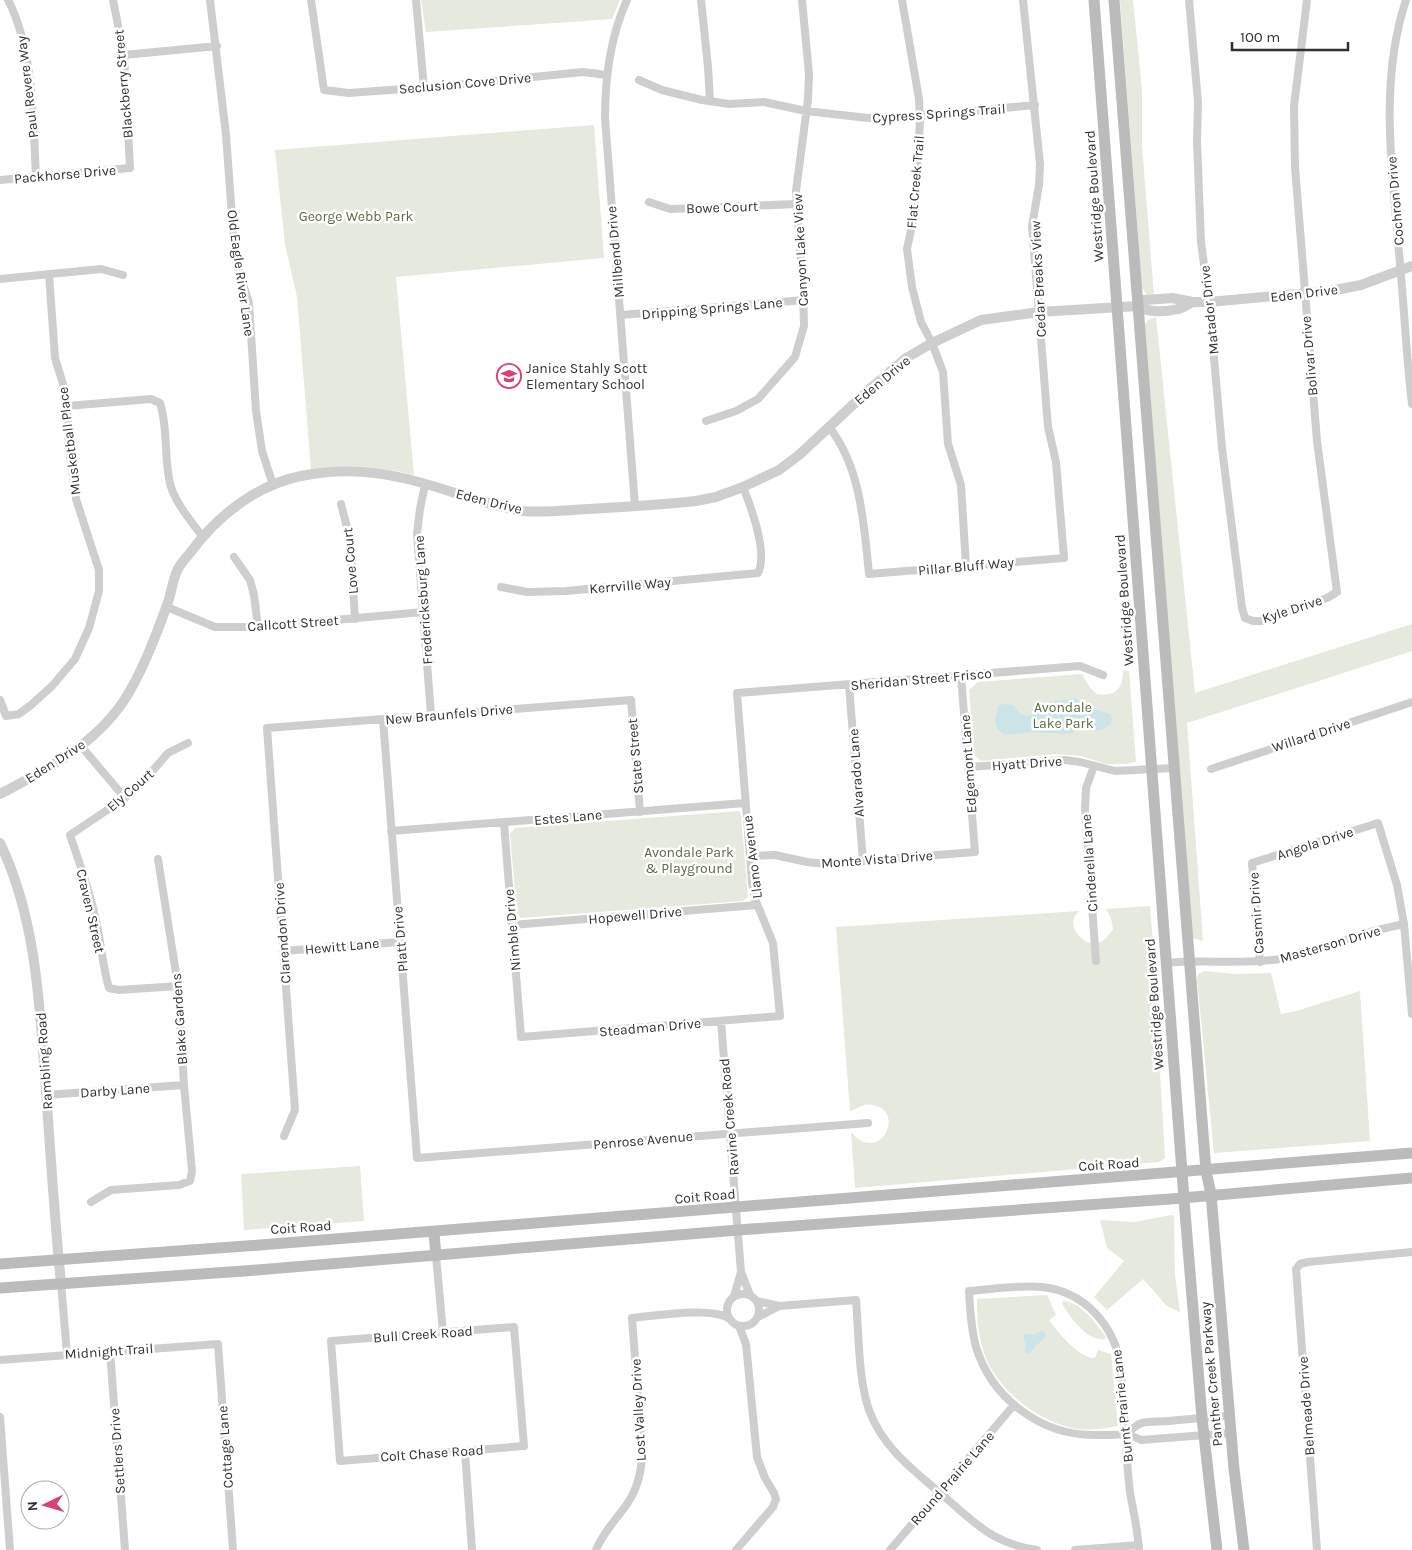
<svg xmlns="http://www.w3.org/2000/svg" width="1412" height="1550" font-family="Karla,sans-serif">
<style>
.green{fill:#e6e9dd}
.water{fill:#cbe4e8}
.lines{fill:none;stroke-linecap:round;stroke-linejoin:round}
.minor{stroke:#cecece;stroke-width:8}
.tertiary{stroke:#cecece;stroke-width:10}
.secondary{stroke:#bbb;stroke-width:11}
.labels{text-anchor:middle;stroke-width:5;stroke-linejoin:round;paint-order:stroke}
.street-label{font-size:14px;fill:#313131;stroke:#fff}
.park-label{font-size:14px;fill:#5d6a41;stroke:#fff}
.poi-label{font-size:14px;fill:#313131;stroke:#fff;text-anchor:start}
</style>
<rect width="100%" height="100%" fill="#fff"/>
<path class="green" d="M421 0H620L612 19 426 32Z
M1120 0H1133L1142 90V146L1154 296H1147L1142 287Z
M594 125 604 258 396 277 414 475C379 466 346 463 311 469L297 297 285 244 275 150Z
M1156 317 1195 693 1412 624V651L1187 723 1203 941 1192 938 1145 325 1148 320Z
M1123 671H1129L1136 762 1127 764H1106L1081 756 1055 754 981 761 974 755 969 690 978 682 1082 674C1086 680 1090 690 1097 694 1101 695 1106 695 1110 694 1121 691 1123 681 1123 671Z
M739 811 741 815 748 897 743 901 521 918 517 913 510 834 515 828Z
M1150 906 1160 1035 1159 1055 1165 1158 1159 1162 855 1188 851 1132C855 1136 859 1141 864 1142 887 1150 902 1109 872 1105 864 1103 857 1109 850 1111L836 927 1079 911C1077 913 1075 915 1074 918 1070 931 1085 946 1098 943 1105 941 1109 934 1113 929L1111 918 1106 909Z
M1205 971 1236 974 1271 973 1281 1014 1296 1011 1360 991 1370 1141 1214 1153 1197 979 1198 974Z
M360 1166 364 1221 244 1230 241 1174Z
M1171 1215 1174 1216 1175 1275 1180 1312 1167 1306 1143 1279 1107 1310 1094 1297 1124 1261 1107 1248 1100 1220 1135 1222Z
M1047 1295 1056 1315 1049 1320C1058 1332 1079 1359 1095 1358L1098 1350 1111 1354 1118 1426C1103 1429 1086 1431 1072 1428 1035 1420 996 1388 984 1353 978 1335 977 1318 977 1299Z
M1063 1301C1082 1303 1095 1322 1106 1337L1105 1339C1089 1343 1068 1316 1062 1303Z"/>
<path class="water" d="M1075 698 1086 706 1110 714 1112 719 1111 724 1102 730 1092 731 1081 729 1069 734 1033 732 1005 735 997 729 995 721 998 706 1002 704 1013 705C1018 713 1022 716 1031 716L1038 706 1052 702Z
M1041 1331H1043L1046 1336C1040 1343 1035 1345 1030 1354L1025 1352 1026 1345 1023 1336 1026 1334 1034 1335Z"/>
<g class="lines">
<path class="minor" d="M8 0C34 50 33 121 36 177
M210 0 226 135 234 244 237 265 249 303 256 411 262 451 273 485
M311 0 324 90 349 93 444 86 583 72 607 75
M416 0 424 88
M627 0C610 37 605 77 605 118L635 506
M701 0 708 67 710 101
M902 0 919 99 920 122 914 216 907 249 912 287 921 322 932 343 943 372 948 444 961 485 966 566
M1189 0 1198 102 1197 142 1201 242 1209 302 1222 448 1242 608 1245 618 1253 621H1262L1327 598 1337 592 1317 441 1295 167 1294 106 1307 0
M1406 0C1379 81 1392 170 1399 253 1404 303 1406 354 1412 404
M124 55 217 46
M639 80 662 90 702 100 729 104 764 102 806 111 868 118 920 116 1035 105
M0 180 130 168 124 55 113 0
M649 202 670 209 797 204
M0 279 101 269 123 275
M621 315 804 300
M67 406 151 399 160 403C169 431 163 460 171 487 177 505 191 521 202 536
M706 421 736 411 758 399 795 357 804 326 803 290 796 191 808 99 809 74 802 0
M829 427C861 467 864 525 869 574L1064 558 1056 462 1048 427 1032 226 1039 185 1040 164 1023 0
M425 485 420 509 417 534 431 715
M341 504 350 539 355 619
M234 557 250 580 254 595 258 627
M501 587 527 592 566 591 758 573C768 553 751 507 743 487
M167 607 215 627H258L423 612
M849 685 863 861
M0 700 6 716 19 714 31 705 52 686 75 659 89 628 99 591V570L76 499 69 448 67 406 63 384 55 358 49 274
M383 719 417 1158 868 1123
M81 746 125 798
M1094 766 1086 788 1085 808 1096 961
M969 767 1065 760 1080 762 1115 771 1174 768
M1211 769 1412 702
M504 823 521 1037 780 1016 773 943 755 899 752 882 737 693 1080 666 1103 675
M391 831 745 803
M750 856 775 855 807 862 825 864 975 852 961 676
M512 925 757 905
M283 951 400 942
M1260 962 1252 863 1378 823 1397 885 1404 924 1412 1014
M1166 963C1204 959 1242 965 1280 959 1310 954 1338 942 1367 933 1379 929 1392 927 1404 924
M178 986 119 990 109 988C102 965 101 940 95 916 89 889 79 862 70 835L125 798 149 775 168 753 188 743
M721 1021 741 1272 750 1295
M46 1095 184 1085
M284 1136 295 1110 267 728 631 700 640 812
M91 1202 111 1190 179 1185 190 1181 192 1171 184 1085 178 986 158 859
M436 1256 443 1332
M61 1283 67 1354
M727 1310a16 16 0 1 1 32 0a16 16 0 1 1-32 0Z
M734 1296 741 1272
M757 1301 779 1306 856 1300C859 1334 858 1378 869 1410 883 1449 916 1472 946 1498 961 1511 976 1526 994 1536 1007 1543 1022 1548 1037 1550
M758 1317 779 1306
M514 1327 524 1446 340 1461 331 1341Z
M110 1351 125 1550
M0 1360 218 1344 233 1550
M0 1417 10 1550
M1126 1433 1141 1440 1231 1433
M465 1451 472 1550
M596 1550C603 1532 616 1520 627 1504 638 1488 642 1470 642 1451L632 1318C655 1316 712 1306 730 1319
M736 1550 773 1507 776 1499 774 1493 765 1478 757 1457 746 1344 739 1326
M890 1550 1014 1405
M1075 1550 1139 1545
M1139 1550C1138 1530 1133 1511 1130 1492 1125 1451 1124 1409 1121 1368 1115 1326 1085 1291 1041 1287 1018 1285 992 1289 969 1291 970 1310 971 1329 976 1347 992 1399 1042 1436 1096 1435 1105 1435 1118 1436 1126 1433 1132 1431 1136 1424 1142 1423 1151 1421 1160 1422 1169 1421 1189 1419 1209 1417 1229 1416
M1317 1550 1296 1269 1300 1264 1308 1262 1412 1252"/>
<path class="tertiary" d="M1138 306 1142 300H1146L1172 298 1193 302H1209L1330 291 1361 285 1412 266
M0 794C46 770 93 746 123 702 141 675 155 638 166 608 171 596 172 582 177 571 180 564 186 558 190 553 216 517 256 485 301 476 334 469 370 470 403 478 444 487 482 505 524 511 545 513 567 510 588 509 624 507 660 505 696 501L716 497 743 487 779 470 799 455 871 388 906 358 932 343 981 320 1039 312 1138 306C1147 313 1167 312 1178 309 1183 308 1188 304 1193 302
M0 843C35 916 39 997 45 1076 50 1145 54 1214 61 1283"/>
<path class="secondary" d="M1094 0 1185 1212 1202 1418 1217 1550
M1114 0 1206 1171 1211 1194 1234 1469 1244 1550
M434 1233 436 1256
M0 1264C471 1230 942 1194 1412 1153
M0 1288 244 1271 738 1230 1170 1199 1412 1178"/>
</g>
<defs>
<symbol id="school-ring" viewBox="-11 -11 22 22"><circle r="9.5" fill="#fff" stroke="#d9426f" stroke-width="1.5"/><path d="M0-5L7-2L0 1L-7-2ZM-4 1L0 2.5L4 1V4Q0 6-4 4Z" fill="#d9426f"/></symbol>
</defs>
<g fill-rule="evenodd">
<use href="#school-ring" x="495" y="362" width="28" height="28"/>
</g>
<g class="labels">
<g class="street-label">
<text transform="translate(465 83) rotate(-5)" y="5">Seclusion Cove Drive</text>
<text transform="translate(123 84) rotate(-95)" y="5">Blackberry Street</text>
<text transform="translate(27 87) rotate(-97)" y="5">Paul Revere Way</text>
<text transform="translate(939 113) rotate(-4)" y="5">Cypress Springs Trail</text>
<text transform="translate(65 174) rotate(-5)" y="5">Packhorse Drive</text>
<text transform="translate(915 182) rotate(-85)" y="5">Flat Creek Trail</text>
<text transform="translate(1094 196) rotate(-94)" y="5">Westridge Boulevard</text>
<text transform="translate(1395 201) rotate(-95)" y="5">Cochron Drive</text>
<text transform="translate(722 207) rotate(-2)" y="5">Bowe Court</text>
<text transform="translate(800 250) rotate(-93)" y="5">Canyon Lake View</text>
<text transform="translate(615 252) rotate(-95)" y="5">Millbend Drive</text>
<text transform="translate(241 273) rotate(82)" y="5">Old Eagle River Lane</text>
<text transform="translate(1038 279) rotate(-93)" y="5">Cedar Breaks View</text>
<text transform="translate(1304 293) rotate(-7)" y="5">Eden Drive</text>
<text transform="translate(712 308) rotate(-5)" y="5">Dripping Springs Lane</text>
<text transform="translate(1209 310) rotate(-96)" y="5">Matador Drive</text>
<text transform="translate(1309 356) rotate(-95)" y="5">Bolivar Drive</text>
<text transform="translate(882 380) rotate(-40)" y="5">Eden Drive</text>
<text transform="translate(69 441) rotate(-97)" y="5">Musketball Place</text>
<text transform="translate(489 501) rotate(14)" y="5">Eden Drive</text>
<text transform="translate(350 561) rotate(-95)" y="5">Love Court</text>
<text transform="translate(966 566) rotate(-5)" y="5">Pillar Bluff Way</text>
<text transform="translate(630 585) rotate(-5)" y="5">Kerrville Way</text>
<text transform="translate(423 600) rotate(-94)" y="5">Fredericksburg Lane</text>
<text transform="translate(1124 600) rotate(-94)" y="5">Westridge Boulevard</text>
<text transform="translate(1292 609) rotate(-18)" y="5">Kyle Drive</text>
<text transform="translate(293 623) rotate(-4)" y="5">Callcott Street</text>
<text transform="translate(921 679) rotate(-5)" y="5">Sheridan Street Frisco</text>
<text transform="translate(449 714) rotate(-5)" y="5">New Braunfels Drive</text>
<text transform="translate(1311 735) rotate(-18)" y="5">Willard Drive</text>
<text transform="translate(635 756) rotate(-95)" y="5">State Street</text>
<text transform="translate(55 761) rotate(-33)" y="5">Eden Drive</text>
<text transform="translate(1027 763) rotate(-4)" y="5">Hyatt Drive</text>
<text transform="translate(968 764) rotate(-94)" y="5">Edgemont Lane</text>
<text transform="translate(856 773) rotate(-94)" y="5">Alvarado Lane</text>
<text transform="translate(130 790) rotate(-41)" y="5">Ely Court</text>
<text transform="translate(568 817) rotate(-5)" y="5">Estes Lane</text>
<text transform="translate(1315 843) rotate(-18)" y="5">Angola Drive</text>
<text transform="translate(752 857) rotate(-97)" y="5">Llano Avenue</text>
<text transform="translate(877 859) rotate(-4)" y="5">Monte Vista Drive</text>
<text transform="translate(1089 863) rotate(-94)" y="5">Cinderella Lane</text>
<text transform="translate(91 911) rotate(77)" y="5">Craven Street</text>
<text transform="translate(1256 913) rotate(-94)" y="5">Casmir Drive</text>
<text transform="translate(635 915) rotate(-5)" y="5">Hopewell Drive</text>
<text transform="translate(512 930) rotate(-95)" y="5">Nimble Drive</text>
<text transform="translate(282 933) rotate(-94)" y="5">Clarendon Drive</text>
<text transform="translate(400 939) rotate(-95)" y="5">Platt Drive</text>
<text transform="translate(1330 944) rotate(-16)" y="5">Masterson Drive</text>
<text transform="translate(342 946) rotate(-5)" y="5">Hewitt Lane</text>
<text transform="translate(1154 1004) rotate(-94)" y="5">Westridge Boulevard</text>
<text transform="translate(179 1019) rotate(-94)" y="5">Blake Gardens</text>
<text transform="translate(650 1027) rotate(-5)" y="5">Steadman Drive</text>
<text transform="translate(44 1061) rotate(-94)" y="5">Rambling Road</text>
<text transform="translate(115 1090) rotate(-4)" y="5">Darby Lane</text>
<text transform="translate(729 1117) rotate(-95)" y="5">Ravine Creek Road</text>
<text transform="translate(643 1140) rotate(-5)" y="5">Penrose Avenue</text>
<text transform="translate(1109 1164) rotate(-4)" y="5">Coit Road</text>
<text transform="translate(705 1196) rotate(-5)" y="5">Coit Road</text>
<text transform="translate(301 1227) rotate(-4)" y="5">Coit Road</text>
<text transform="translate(423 1334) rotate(-4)" y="5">Bull Creek Road</text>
<text transform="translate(109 1351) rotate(-4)" y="5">Midnight Trail</text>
<text transform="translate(1211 1374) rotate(-95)" y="5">Panther Creek Parkway</text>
<text transform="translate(1122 1406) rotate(-96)" y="5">Burnt Prairie Lane</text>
<text transform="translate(1306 1406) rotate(-94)" y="5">Belmeade Drive</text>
<text transform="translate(638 1410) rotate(-93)" y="5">Lost Valley Drive</text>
<text transform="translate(225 1447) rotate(-94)" y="5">Cottage Lane</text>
<text transform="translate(117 1451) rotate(-94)" y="5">Settlers Drive</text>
<text transform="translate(432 1453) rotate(-4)" y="5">Colt Chase Road</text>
<text transform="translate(952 1478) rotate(-49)" y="5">Round Prairie Lane</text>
</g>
<g class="park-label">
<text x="356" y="221">George Webb Park</text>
<text x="1063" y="712">Avondale<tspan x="1063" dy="16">Lake Park</tspan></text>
<text x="689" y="857">Avondale Park<tspan x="689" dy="16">&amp; Playground</tspan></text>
</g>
<g class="poi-label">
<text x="526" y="373">Janice Stahly Scott<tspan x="526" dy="16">Elementary School</tspan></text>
</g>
</g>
<g transform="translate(45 1505) rotate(265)"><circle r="24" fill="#ffffff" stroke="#adadad"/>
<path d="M0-4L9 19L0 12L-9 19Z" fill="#d9426f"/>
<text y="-8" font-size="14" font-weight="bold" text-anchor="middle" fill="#313131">N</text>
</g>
<path d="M1232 42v8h116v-8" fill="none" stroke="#313131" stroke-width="2.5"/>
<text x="1240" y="42" font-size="15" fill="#313131" stroke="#ffffff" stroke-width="4" paint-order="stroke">100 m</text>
</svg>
